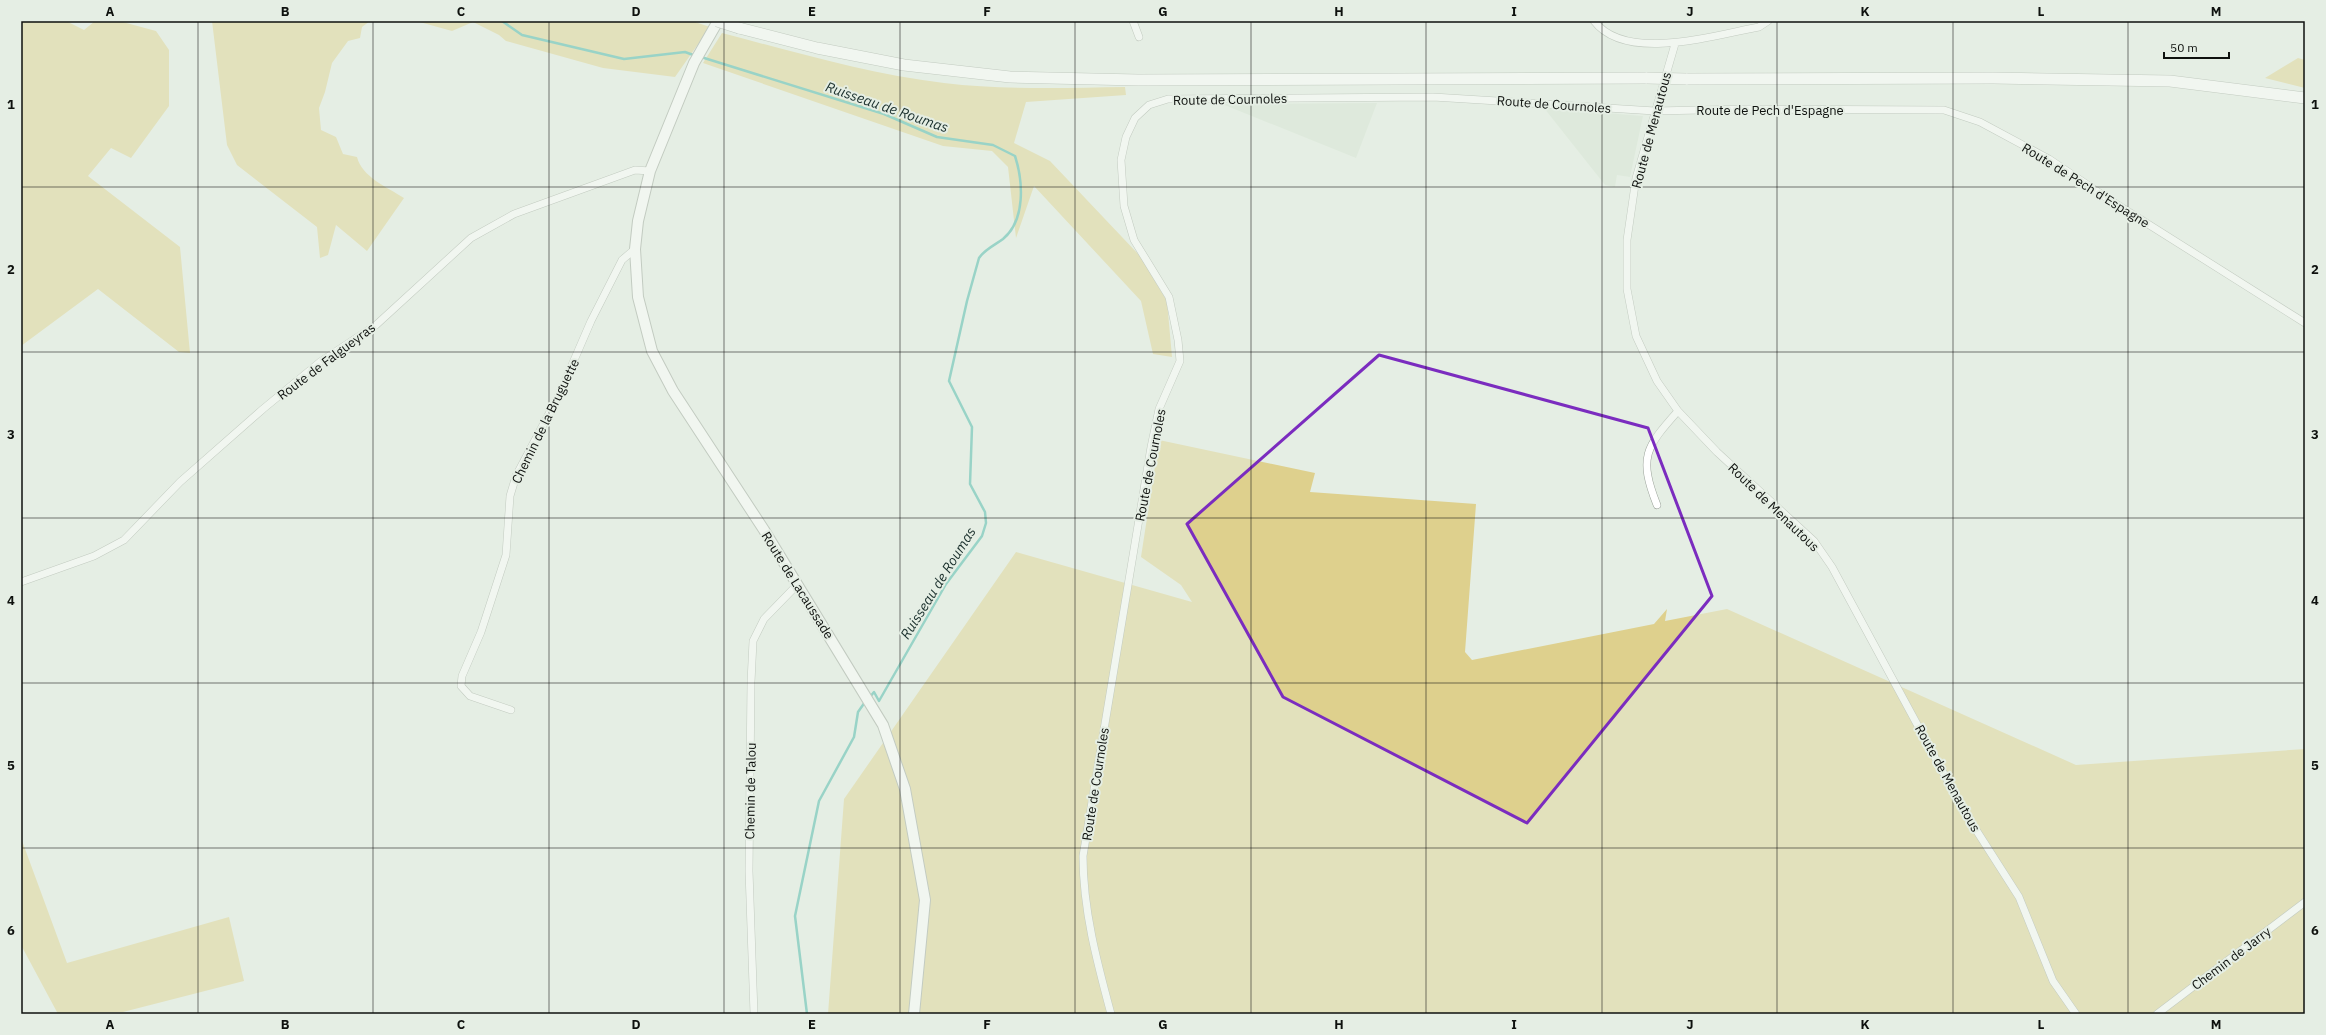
<svg xmlns="http://www.w3.org/2000/svg" width="2326" height="1035" font-family="'IBM Plex Sans',sans-serif">
<style>
.built{fill:#d5e3d3}
.green{fill:#ded08d}
.lines{fill:none;stroke-linecap:round;stroke-linejoin:round}
.stream{stroke:#3cb2a4;stroke-width:2.5}
.street-casing{stroke:#98a097;stroke-width:8}
.secondary-casing{stroke:#98a097;stroke-width:12}
.primary-casing{stroke:#98a097;stroke-width:12}
.street{stroke:#fff;stroke-width:7}
.secondary{stroke:#fff;stroke-width:10}
.primary{stroke:#fff;stroke-width:11}
.primary-bridge-casing{stroke:#98a097;stroke-width:12;stroke-linecap:butt}
.primary-bridge{stroke:#fff;stroke-width:11}
.marked{fill:none;stroke:#7b2cbf;stroke-width:3;stroke-linejoin:round}
.grid{fill:none;stroke:#0e110e;stroke-width:1;stroke-opacity:0.55}
.labels{text-anchor:middle;stroke-width:4;stroke-linejoin:round;paint-order:stroke}
.street-label{font-size:13px;fill:#0e110e;stroke:#e5eee4}
.water-label{font-size:14px;font-style:italic;fill:#1a2f2c;stroke:#e5eee4}
.neatline{fill:none;stroke:#0e110e;stroke-width:1.5}
.grid-label{font-size:13px;text-anchor:middle;font-weight:bold;fill:#0e110e}
</style>
<rect width="100%" height="100%" fill="#e5eee4"/>
<path class="built" d="M1377 103 1356 158 1222 104Z
M1544 108 1643 116 1630 177 1617 175 1615 187 1605 185Z"/>
<path class="green" d="M21 21H66L84 30 95 21H119L156 31 169 50V106L131 158 111 148 88 176 180 247 190 353 179 352 98 289 21 346Z
M212 21H370L362 27 360 38 348 41 332 63 325 92 319 108 321 130 336 137 343 154 357 157C362 177 387 187 404 198L367 251 336 225 328 255 320 258 317 227 237 165 227 145Z
M416 21H692L710 27 675 77 603 68 506 41 499 35 473 22 452 31Z
M722 33C795 52 868 74 944 83 1003 90 1065 88 1125 87L1126 95 1026 102 1014 143 1050 161 1140 256 1167 301 1172 357 1153 354 1141 301 1034 186 1016 238 1008 167 992 151 943 146 703 63Z
M2298 58 2305 60V88L2265 78Z
M1159 440 1315 473 1310 492 1476 504 1465 652 1472 660 1654 624 1667 609 1665 621 1727 609 2076 765 2305 749V1014H828L844 799 1016 552 1192 602 1181 585 1141 557Z
M21 838 67 963 229 917 244 981 123 1012 58 1014 21 945Z"/>
<g class="lines">
<path class="stream" d="M502 21 522 35 624 59 685 52 696 56
M701 57 884 114 937 137 993 145 1015 156C1023 181 1026 220 1003 239 995 245 985 249 979 258L967 301 949 381 972 427 970 484 985 512 986 523 982 536 946 584 879 701 874 692 870 697
M807 1014 795 916 819 801 854 737 858 712 865 702"/>
<defs>
<path id="street" d="M1133 21 1139 37
M1594 21C1626 63 1715 35 1759 27L1768 21
M1675 44 1636 178 1627 240V289L1636 336 1657 381 1678 411 1717 452 1814 541 1832 567 1964 811 2019 897 2053 981 2076 1014
M1657 505C1638 457 1646 447 1678 411
M21 582 94 556 124 540 180 482 263 409 320 362 376 325 471 238 514 214 635 170 650 171
M511 710 470 696 461 686 462 676 481 632 506 555 510 496 516 476 559 395 591 321 622 260 635 249
M754 1014 749 871 751 682 753 641 764 619 797 585
M1111 1014C1097 962 1083 910 1083 856L1151 447 1159 409 1180 361 1178 340 1169 297 1134 240 1124 206 1121 160 1126 137 1135 118 1149 105 1168 99 1433 97 1655 111 1747 109 1944 110 1980 122 2049 159 2113 202 2305 323
M2157 1014 2305 902"/>
<path id="secondary" d="M718 21 694 63 650 171 638 221 635 249 638 297 652 351 673 391 764 530 883 725 905 789 925 900 914 1014"/>
<path id="primary" d="M739 28 817 48 904 65 1010 77 1138 80 1647 78
M1686 79 1993 78 2170 81 2305 98"/>
</defs>
<use href="#street" class="street-casing"/>
<use href="#secondary" class="secondary-casing"/>
<use href="#primary" class="primary-casing"/>
<use href="#street" class="street"/>
<use href="#secondary" class="secondary"/>
<use href="#primary" class="primary"/>
<defs>
<path id="primary-bridge" d="M717 21 739 28
M1647 78 1686 79"/>
</defs>
<use href="#primary-bridge" class="primary-bridge-casing"/>
<use href="#primary-bridge" class="primary-bridge"/>
</g>
<path d="M0 0H2326V1035H0ZM1379 355 1648 428 1712 596 1527 823 1283 697 1187 524Z" fill="#e5eee4" fill-opacity=".55" fill-rule="evenodd"/>
<path class="marked" d="M1379 355 1648 428 1712 596 1527 823 1283 697 1187 524Z"/>
<path class="grid" d="M198 21V1014M373 21V1014M549 21V1014M724 21V1014M900 21V1014M1075 21V1014M1251 21V1014M1426 21V1014M1602 21V1014M1777 21V1014M1953 21V1014M2128 21V1014M21 187H2305M21 352H2305M21 518H2305M21 683H2305M21 848H2305"/>
<g class="labels">
<g class="street-label">
<text transform="translate(1230 99) rotate(-1)" y="5">Route de Cournoles</text>
<text transform="translate(1554 104) rotate(4)" y="5">Route de Cournoles</text>
<text x="1770" y="115">Route de Pech d'Espagne</text>
<text transform="translate(1651 130) rotate(-75)" y="5">Route de Menautous</text>
<text transform="translate(2086 185) rotate(32)" y="5">Route de Pech d'Espagne</text>
<text transform="translate(326 361) rotate(-37)" y="5">Route de Falgueyras</text>
<text transform="translate(545 421) rotate(-64)" y="5">Chemin de la Bruguette</text>
<text transform="translate(1150 465) rotate(-79)" y="5">Route de Cournoles</text>
<text transform="translate(1774 507) rotate(44)" y="5">Route de Menautous</text>
<text transform="translate(798 585) rotate(58)" y="5">Route de Lacaussade</text>
<text transform="translate(1948 778) rotate(61)" y="5">Route de Menautous</text>
<text transform="translate(1095 784) rotate(-81)" y="5">Route de Cournoles</text>
<text transform="translate(750 791) rotate(-89)" y="5">Chemin de Talou</text>
<text transform="translate(2231 958) rotate(-37)" y="5">Chemin de Jarry</text>
</g>
<g class="water-label">
<text transform="translate(887 107) rotate(19)" y="5">Ruisseau de Roumas</text>
<text transform="translate(938 583) rotate(-58)" y="5">Ruisseau de Roumas</text>
</g>
</g>
<rect width="2326" height="1035" fill="none" stroke="#e5eee4" stroke-width="44"/>
<path d="M2164 52v6h65v-6" fill="none" stroke="#0e110e" stroke-width="2"/>
<text x="2170" y="52" font-size="12" fill="#0e110e" stroke="#e5eee4" stroke-width="3" paint-order="stroke">50 m</text>
<rect x="22" y="22" width="2282" height="991" class="neatline"/>
<g class="grid-label">
<text x="110" y="16">A</text>
<text x="285" y="16">B</text>
<text x="461" y="16">C</text>
<text x="636" y="16">D</text>
<text x="812" y="16">E</text>
<text x="987" y="16">F</text>
<text x="1163" y="16">G</text>
<text x="1339" y="16">H</text>
<text x="1514" y="16">I</text>
<text x="1690" y="16">J</text>
<text x="1865" y="16">K</text>
<text x="2041" y="16">L</text>
<text x="2216" y="16">M</text>
<text x="11" y="109">1</text>
<text x="2315" y="109">1</text>
<text x="11" y="274">2</text>
<text x="2315" y="274">2</text>
<text x="11" y="439">3</text>
<text x="2315" y="439">3</text>
<text x="11" y="605">4</text>
<text x="2315" y="605">4</text>
<text x="11" y="770">5</text>
<text x="2315" y="770">5</text>
<text x="11" y="935">6</text>
<text x="2315" y="935">6</text>
<text x="110" y="1029">A</text>
<text x="285" y="1029">B</text>
<text x="461" y="1029">C</text>
<text x="636" y="1029">D</text>
<text x="812" y="1029">E</text>
<text x="987" y="1029">F</text>
<text x="1163" y="1029">G</text>
<text x="1339" y="1029">H</text>
<text x="1514" y="1029">I</text>
<text x="1690" y="1029">J</text>
<text x="1865" y="1029">K</text>
<text x="2041" y="1029">L</text>
<text x="2216" y="1029">M</text>
</g>
</svg>
